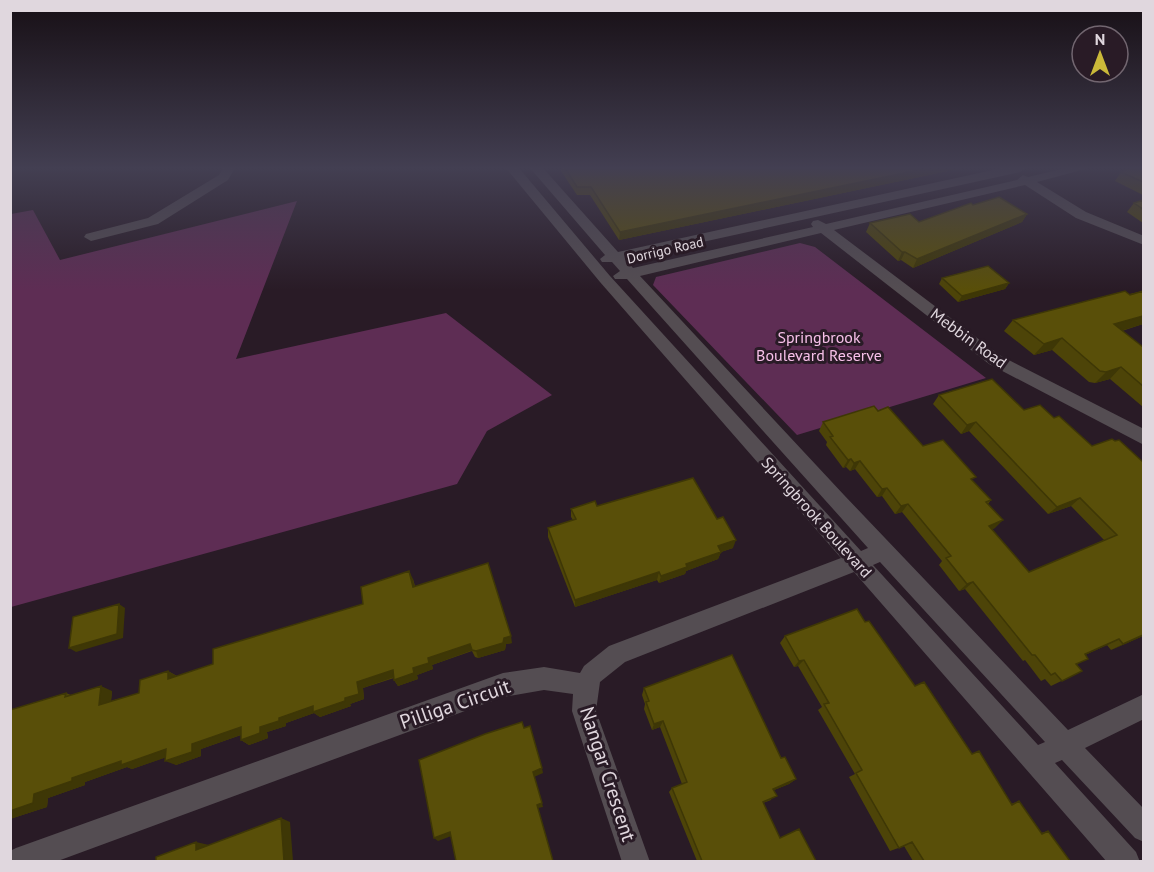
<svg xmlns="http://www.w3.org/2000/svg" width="1154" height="872" font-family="'PT Sans',sans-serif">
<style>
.green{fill:#5e2d54}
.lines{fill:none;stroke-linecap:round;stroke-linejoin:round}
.minor{fill:#544d52;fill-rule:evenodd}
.wall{fill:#4d4408}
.shaded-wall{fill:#3e3706}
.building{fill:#594f09;stroke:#3e3706;stroke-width:1.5}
.labels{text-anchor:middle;stroke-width:6;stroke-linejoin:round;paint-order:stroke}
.far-street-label{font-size:14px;fill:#e0d7de;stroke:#291b26}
.park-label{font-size:16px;fill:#f7c0e9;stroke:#291b26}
.street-label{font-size:16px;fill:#e0d7de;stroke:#291b26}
.near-street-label{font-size:20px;fill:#e0d7de;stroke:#291b26}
</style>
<rect width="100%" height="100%" fill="#291b26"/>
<path class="green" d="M297 201 236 359 446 313 552 395 487 431 457 484 11 607V214L33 210 60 260Z
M800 243 815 247 986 378 797 435 653 285 656 277Z"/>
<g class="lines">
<path class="minor" d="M223 168H235L228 180 158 224 91 241 84 237 86 234 148 218 219 175Z
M506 168H519L610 276 861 551 868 548 627 279H615L613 276 620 271 612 262H602L600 259 605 255 530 168H543L618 252 1002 168H1026L1020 172 625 259 633 268 813 227 811 224 813 221 818 220 826 224 1017 180 1023 175 1028 177 1066 168H1089L1037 182 1086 212 1144 236V245L1076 218 1025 185 834 230 1001 356 1144 429V445L989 364 821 233 640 276 844 495 1068 730 1144 694V719L1085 748 1144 809V842L1135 838 1062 760 1055 763 1136 852 1140 862H1107L854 572 625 662 600 682 596 711 650 862H622L572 711 573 694 544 690 503 697 55 862H10V851L16 848 503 673 544 667 580 673 584 666 609 646 841 558 600 282ZM880 562 1045 742 1038 745 873 565Z"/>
</g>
<path class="wall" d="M561 168H962L619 240 590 195H577L561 171Z
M1143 168V195L1115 181 1121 172Z
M1143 200V223L1127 212 1134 203Z
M973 205 1027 214 1022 222 913 268 901 260 898 261 866 232 870 223 919 222Z
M942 278 1009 283 1005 289 958 302 939 284Z
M1143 291V324L1122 331 1143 347V407L1110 379 1095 383 1089 382 1052 350 1034 355 1004 331 1013 320Z
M939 395 1024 410 1054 418 1092 446 1112 439 1143 636 1111 650 1107 645 1085 655 1077 665 1082 671 1051 686 1045 679 1041 681 1025 660 1023 661 965 589 959 591 939 565 942 561 902 512 895 514 882 496 877 497 855 469 850 471 846 467 843 468 826 445 827 442 819 431 823 422 878 411 923 446 973 481 991 500 988 504 995 528 992 529 1029 572 1104 540 1071 506 1048 514 969 431 961 434 933 404Z
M597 506 733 548 721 552 718 559 686 571 685 574 659 583 657 580 575 607 548 537V528L573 520 571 517V509Z
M413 579 415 586 512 643 506 644 505 650 478 658 475 657 472 651 432 665 433 669 417 675 418 679 398 686 394 680V678L363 688 364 699 350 704 351 706 320 717 314 713 286 723V726L267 732 268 738 249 745 241 740V735L201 749V756L176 765 166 757 132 769 127 767 85 782V785L48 798 47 807 10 819 66 693 71 695 112 691 111 701 139 693 168 671 177 676 213 664 363 604Z
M865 622 915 686 972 754 1011 804 1019 801 1041 833 1048 831 1070 861H913L904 846 890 851 849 777 855 774 818 710 822 707 798 666 794 667 780 643 785 636Z
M644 688 781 758 796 779 789 784 774 790 771 800 763 803 780 838 816 861H697L669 792 672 788 682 784 660 727 652 730 644 709 645 704 642 695Z"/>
<path class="shaded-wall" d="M928 168H962L619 240 620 232Z
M1027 214 1022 222 913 268 917 259Z
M902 252H905L901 260 898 261Z
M1009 283 1005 289 958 302 962 296Z
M1143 316V324L1104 336 1114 324Z
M1062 338 1052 350 1034 355 1044 344Z
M1121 367 1110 379 1095 383 1106 372Z
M976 422 969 431 961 434 967 425Z
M851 459 846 467 843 468 848 460Z
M860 461 855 469 850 471 854 463Z
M887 488 882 496 877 497 882 489Z
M1080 498 1071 506 1048 514 1057 507Z
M908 504 902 512 895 514 901 506Z
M1003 520 995 528 981 533 989 526Z
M736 540 733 548 721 552 718 559 686 571 685 574 659 583 661 576 718 546Z
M409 571 413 579 416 594 413 587Z
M659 572 657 580 575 607V600Z
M973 582 965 589 959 591 967 584Z
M119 604 125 608 123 638 76 652 69 648Z
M1143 635V636L1111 650 1123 644Z
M511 636 512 643 506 644 505 650 478 658 476 651 504 638Z
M1119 639 1107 645 1074 660 1085 654Z
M470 644 473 650 432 665 433 669 417 675 418 679 398 686 394 680 428 658Z
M804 660 798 666 794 667 799 661Z
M393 670 397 676 363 688 364 699 350 704 351 706 320 717 314 713 286 723V726L267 732 268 738 249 745 241 740 260 727 279 718 313 706 345 698 357 682Z
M168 671 178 677 168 679Z
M101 686 112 691 110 711 99 705Z
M663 721 660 727 652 730 654 724Z
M241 727 249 732 201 749V756L176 765 165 761 192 744Z
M166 749 176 754 132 769 127 767 85 782V785L48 798 47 807 10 819V811L34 794 72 778 121 761Z
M542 768 543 773 534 777 533 772Z
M796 779 789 784 767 793 773 789Z
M542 803 543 807 538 808 537 805Z
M281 818 290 822 293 861H284Z
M450 832 454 835 438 841 434 838Z
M196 842 209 845V853L196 850Z"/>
<path class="building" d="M565 168H928L620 232 591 187H577Z
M1130 168H1143V182L1121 172Z
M999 197 1027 214 917 259 905 252H902L870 223 910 214 919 222 971 203 973 205Z
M1143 200V209L1134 203Z
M988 266 1009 283 962 296 942 278Z
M1125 291 1130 295 1143 291V316L1114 324 1143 347V386L1121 367 1106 372 1100 371 1062 338 1044 344 1013 320Z
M992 379 1024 410 1040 405 1054 418 1059 416 1092 446 1112 439 1115 441 1119 440 1143 462V635L1123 644 1119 639 1085 654 1088 659 1076 664 1082 671 1062 681 1055 673 1051 675 1035 655H1032L973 582 967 584 946 558 951 556 908 504 901 506 887 488 882 489 860 461 854 463 851 459 848 460 830 437 833 436 823 422 874 406 878 411 888 407 923 446 943 440 976 477 971 479 991 500 986 502 1003 520 989 526 1029 572 1117 535 1080 498 1057 507 976 422 967 425 939 395Z
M693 478 717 519 723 517 736 540 718 546 721 552 686 564 687 567 661 576 659 572 575 600 548 528 576 519 571 509 595 501 597 506Z
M488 563 511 636 504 638 503 643 476 651 472 650 470 644 428 658 429 663 413 668 414 673 394 680 393 670 357 682 359 694 345 698V701L313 712V706L279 718V721L260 727V733L241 740V727L192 744V752L165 761 166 749 121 765V761L72 778V781L34 794 33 803 10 811V710L66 693 65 697 101 686 99 705 139 693 140 680 168 671V679L213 664V649L363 604 361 587 409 571 413 587Z
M119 604 117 634 69 648 73 617Z
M857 609 865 622 869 621 915 686 924 682 972 754 979 751 1012 805 1019 801 1042 834 1048 831 1070 861H924L912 842 899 848 856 773 862 770 824 704 829 703 804 660 799 661 785 636Z
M732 655 781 758 785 757 796 779 773 789 777 796 763 802 780 838 799 829 816 861H702L672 788 687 782 663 721 654 724 646 702 649 701 644 688Z
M522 722 524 728 530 726 542 768 533 772 542 803 537 805 553 861H456L450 832 434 838 419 760 485 734Z
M281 818 284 861H156V857L196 842V850Z"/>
<linearGradient id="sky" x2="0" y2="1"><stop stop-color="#170f15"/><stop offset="0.58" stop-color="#433f52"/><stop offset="1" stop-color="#433f52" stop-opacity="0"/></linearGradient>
<rect width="1154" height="290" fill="url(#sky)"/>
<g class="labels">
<g class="far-street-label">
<text transform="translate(665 250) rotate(-13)" y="5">Dorrigo Road</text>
</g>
<g class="park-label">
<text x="819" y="343">Springbrook<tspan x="819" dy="18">Boulevard Reserve</tspan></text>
</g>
<g class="street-label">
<text transform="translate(969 338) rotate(36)" y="6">Mebbin Road</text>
<text transform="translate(817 517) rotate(48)" y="6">Springbrook Boulevard</text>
</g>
<g class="near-street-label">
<text transform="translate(455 704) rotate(-19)" y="7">Pilliga Circuit</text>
<text transform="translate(608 774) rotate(72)" y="7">Nangar Crescent</text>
</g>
</g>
<rect width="1154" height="872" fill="none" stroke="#e0d7de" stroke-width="24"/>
<g transform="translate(1100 54)"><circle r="28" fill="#291b26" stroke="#726670" stroke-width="1.5"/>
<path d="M0-4.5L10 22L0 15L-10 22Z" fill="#cbb939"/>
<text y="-9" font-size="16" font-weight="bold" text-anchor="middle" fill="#e0d7de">N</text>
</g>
</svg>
